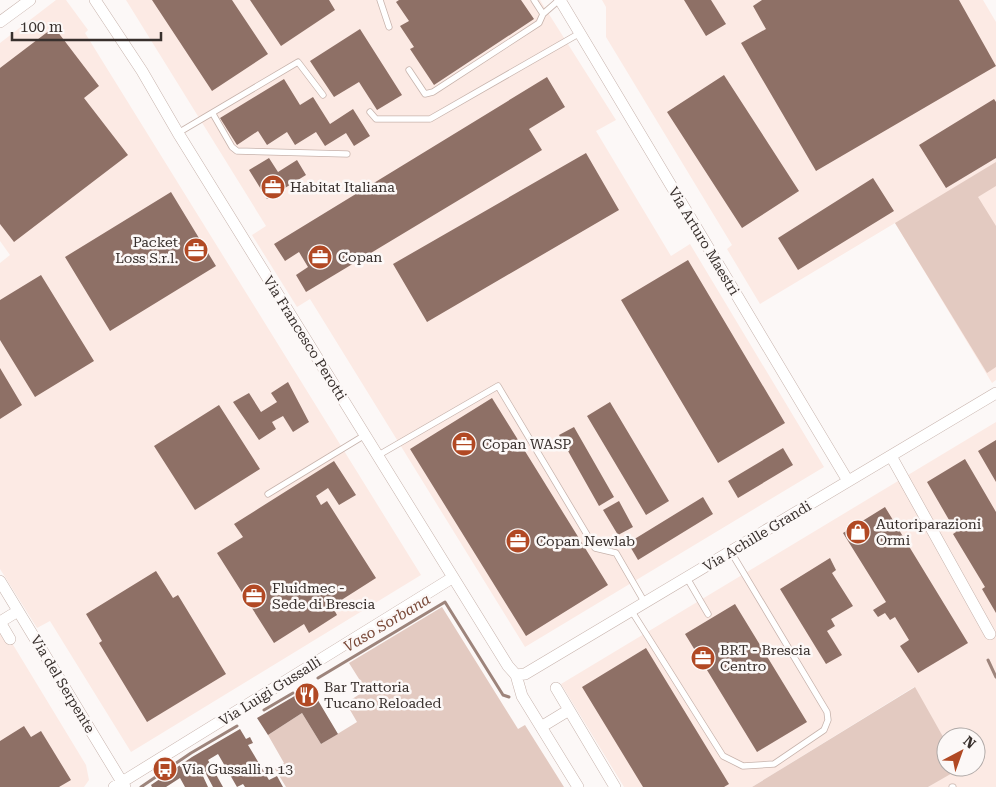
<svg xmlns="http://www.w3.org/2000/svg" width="996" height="787" font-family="'Roboto Serif',serif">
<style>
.built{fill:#fceae4}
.green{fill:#e3cac1}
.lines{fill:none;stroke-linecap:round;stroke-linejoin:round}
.stream{stroke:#9d847b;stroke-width:3}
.building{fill:#8e7066}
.lane-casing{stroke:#c7b3ac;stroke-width:7}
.street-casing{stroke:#c7b3ac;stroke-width:12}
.lane{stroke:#fff;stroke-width:5.5}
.street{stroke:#fff;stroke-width:11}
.labels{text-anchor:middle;stroke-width:5;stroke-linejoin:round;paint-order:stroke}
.poi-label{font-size:14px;fill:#38302d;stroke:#fcf8f7;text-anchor:start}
.street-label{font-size:14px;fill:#38302d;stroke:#fcf8f7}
.water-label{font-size:15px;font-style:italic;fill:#784837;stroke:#fcf8f7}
</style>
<rect width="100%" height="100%" fill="#fcf8f7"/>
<path class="built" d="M56 0H66L88 30 85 33 421 575 131 752 50 621 37 628 0 569V263L10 255 0 241V43Z
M126 0H540L616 120 596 131 671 256 690 244 824 467 525 647 310 299 297 307 252 235 266 226Z
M602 0H983L996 22V380L992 383 895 223 760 304 727 249 732 245 606 37V7Z
M996 422V787H928L960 767H976V737H946V742L914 687 752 787H624L561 684Z
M0 630 9 644 12 643 86 765 89 780 84 787H0Z"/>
<path class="green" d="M996 162V186L978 197 996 226V367L987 373 895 223Z
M442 607 518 729 525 725 564 787H286L275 769 284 763 268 735 302 713 321 744 357 722 346 703 366 690 349 663Z
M915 687 946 742V767L961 768 928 787H752Z"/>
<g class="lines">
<path class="stream" d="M988 660 996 677
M318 678 445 602 503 695 509 697
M264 710 293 693
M141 787 191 753 237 726"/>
</g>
<path class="building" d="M152 0H232L268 54 212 91Z
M250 0H329L335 10 281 46Z
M399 0H521L534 19 434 85 410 49 414 47 400 26 409 21 396 2Z
M684 0H711L726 24 706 36Z
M762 0H959L996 66 816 171 741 43 766 29 753 6Z
M54 27 99 86 84 98 128 155 14 242 0 224V68Z
M360 29 402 95 377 110 359 82 334 97 310 61Z
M724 75 799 191 742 228 667 112Z
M547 77 565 107 529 129 542 150 306 292 296 275 308 267 299 252 285 261 274 244Z
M284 79 300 105 313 97 330 124 353 109 370 136 354 146 346 133 325 146 316 132 295 145 287 132 267 145 258 131 237 145 220 118Z
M994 99 996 102V158L946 188 919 145Z
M586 153 619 210 427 322 393 264Z
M269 158 278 172 297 160 306 175 267 199 249 170Z
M873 178 894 211 798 270 778 238Z
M171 192 216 266 110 331 65 257Z
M688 260 785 423 718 463 621 300Z
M41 275 94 361 35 397 0 340V300Z
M0 368 22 405 0 419Z
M288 382 309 422 293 432 283 416 272 422 276 429 259 440 233 402 249 393 261 412 277 402 271 393Z
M492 398 608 585 526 636 410 449Z
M610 402 669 501 646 515 587 416Z
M219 405 260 469 195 510 154 446Z
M574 427 614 497 599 506 559 435Z
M996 440V482L978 451Z
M783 448 793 465 738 498 728 481Z
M965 459 996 512V613L982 589 985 587 953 534 956 532 927 482Z
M334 461 356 495 339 505 328 488 316 496 321 505 327 501 376 578 332 606 337 615 309 633 304 624 274 643 217 553 243 537 234 524Z
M703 497 713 514 638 560 628 543Z
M619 501 633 527 618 535 603 510Z
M885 507 968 643 918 673 900 646 909 640 895 617 890 620 885 613 878 617 873 610 886 602 843 533Z
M830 558 836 570 832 573 853 606 831 619 835 626 827 631 842 655 826 664 780 589Z
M156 571 173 598 178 595 226 674 147 722 99 643 102 641 86 614Z
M735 604 807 722 757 752 685 634Z
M646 648 729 784 724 787H643L582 687Z
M310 687 338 734 321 744 302 713 268 735 257 718Z
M24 726 31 737 41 731 71 780 59 787H0V741Z
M240 729 246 739 250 737 253 743 248 745 269 780 277 776 283 787H245L243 784 237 787 218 754 208 760 223 787H213L205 772 202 774 208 787H185L180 778 166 787H152L151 785 192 757Z"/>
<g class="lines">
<defs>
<path id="lane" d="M380 0 389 27
M534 0 543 14
M409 70 425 94 433 92 539 23 543 14 559 0
M370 112 376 119H430L580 33
M213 114 232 147 237 151 347 154
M178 133 298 62 323 95
M377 456 498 386 595 548 616 553 645 603
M268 494 365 435
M687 578 708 614
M631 610 723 756 743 766 774 764 824 730 828 720 827 712 731 552
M952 787H953"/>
<path id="street" d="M95 0 142 71 178 133 508 666 516 675 522 696 578 787
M560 0 848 481
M0 22 30 0
M891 456 990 634
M0 581 125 787
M10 639 0 622 18 611
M516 675 525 674 996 393
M556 688 615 787
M541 727 569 710
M114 787 452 578"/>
</defs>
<use href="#lane" class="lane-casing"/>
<use href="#street" class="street-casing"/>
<use href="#lane" class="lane"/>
<use href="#street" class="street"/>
</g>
<defs>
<symbol id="office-disc" viewBox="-11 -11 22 22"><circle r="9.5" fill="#b14924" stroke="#fcf8f7"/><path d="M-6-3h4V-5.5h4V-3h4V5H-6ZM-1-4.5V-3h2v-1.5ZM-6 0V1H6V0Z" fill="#fff"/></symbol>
<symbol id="shop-disc" viewBox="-11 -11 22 22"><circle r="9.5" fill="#b14924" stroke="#fcf8f7"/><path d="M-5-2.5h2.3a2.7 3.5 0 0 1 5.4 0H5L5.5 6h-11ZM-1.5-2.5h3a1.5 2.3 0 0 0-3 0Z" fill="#fff"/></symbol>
<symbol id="restaurant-disc" viewBox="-11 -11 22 22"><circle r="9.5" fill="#b14924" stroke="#fcf8f7"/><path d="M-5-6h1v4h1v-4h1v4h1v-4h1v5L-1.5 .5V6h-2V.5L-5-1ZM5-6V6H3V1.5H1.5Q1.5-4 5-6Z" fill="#fff"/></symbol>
<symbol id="bus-disc" viewBox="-11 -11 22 22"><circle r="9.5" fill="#b14924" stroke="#fcf8f7"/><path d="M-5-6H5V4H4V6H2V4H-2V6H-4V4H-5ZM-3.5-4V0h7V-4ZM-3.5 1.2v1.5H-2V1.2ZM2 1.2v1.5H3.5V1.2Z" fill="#fff"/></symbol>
</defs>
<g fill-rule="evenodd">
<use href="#office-disc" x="259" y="173" width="28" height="28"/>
<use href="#office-disc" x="182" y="236" width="28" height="28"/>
<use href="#office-disc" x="306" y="243" width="28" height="28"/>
<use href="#office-disc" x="450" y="430" width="28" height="28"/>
<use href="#shop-disc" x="844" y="518" width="28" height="28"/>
<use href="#office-disc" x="504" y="527" width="28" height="28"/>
<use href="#office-disc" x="240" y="582" width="28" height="28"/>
<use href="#office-disc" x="689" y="644" width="28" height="28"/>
<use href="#restaurant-disc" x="293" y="681" width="28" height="28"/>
<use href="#bus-disc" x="151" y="755" width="28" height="28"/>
</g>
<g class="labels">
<g class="poi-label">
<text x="290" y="192">Habitat Italiana</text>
<text x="178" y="247" text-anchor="end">Packet<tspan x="178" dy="16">Loss S.r.l.</tspan></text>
<text x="338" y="262">Copan</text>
<text x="482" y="449">Copan WASP</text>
<text x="876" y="529">Autoriparazioni<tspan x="876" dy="16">Ormi</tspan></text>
<text x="536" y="546">Copan Newlab</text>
<text x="272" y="593">Fluidmec -<tspan x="272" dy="16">Sede di Brescia</tspan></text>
<text x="720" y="655">BRT - Brescia<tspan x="720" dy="16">Centro</tspan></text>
<text x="324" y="692">Bar Trattoria<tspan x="324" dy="16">Tucano Reloaded</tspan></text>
<text x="182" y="774">Via Gussalli n 13</text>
</g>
<g class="street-label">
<text transform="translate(704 241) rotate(59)" y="5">Via Arturo Maestri</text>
<text transform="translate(305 338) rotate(58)" y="5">Via Francesco Perotti</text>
<text transform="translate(757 536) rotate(-31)" y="5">Via Achille Grandi</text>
<text transform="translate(63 684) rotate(59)" y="5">Via del Serpente</text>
<text transform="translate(270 691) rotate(-32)" y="5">Via Luigi Gussalli</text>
</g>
<g class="water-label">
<text transform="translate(387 623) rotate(-31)" y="5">Vaso Sorbana</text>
</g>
</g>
<g transform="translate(961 752) rotate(41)"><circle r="24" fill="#fcf8f7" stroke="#aea8a6"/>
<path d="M0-4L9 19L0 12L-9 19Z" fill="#b14924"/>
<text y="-8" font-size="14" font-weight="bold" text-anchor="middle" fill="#38302d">N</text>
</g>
<path d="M12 32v8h149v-8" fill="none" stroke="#38302d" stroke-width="2.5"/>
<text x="20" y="32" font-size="15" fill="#38302d" stroke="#fcf8f7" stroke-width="4" paint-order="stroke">100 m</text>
</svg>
